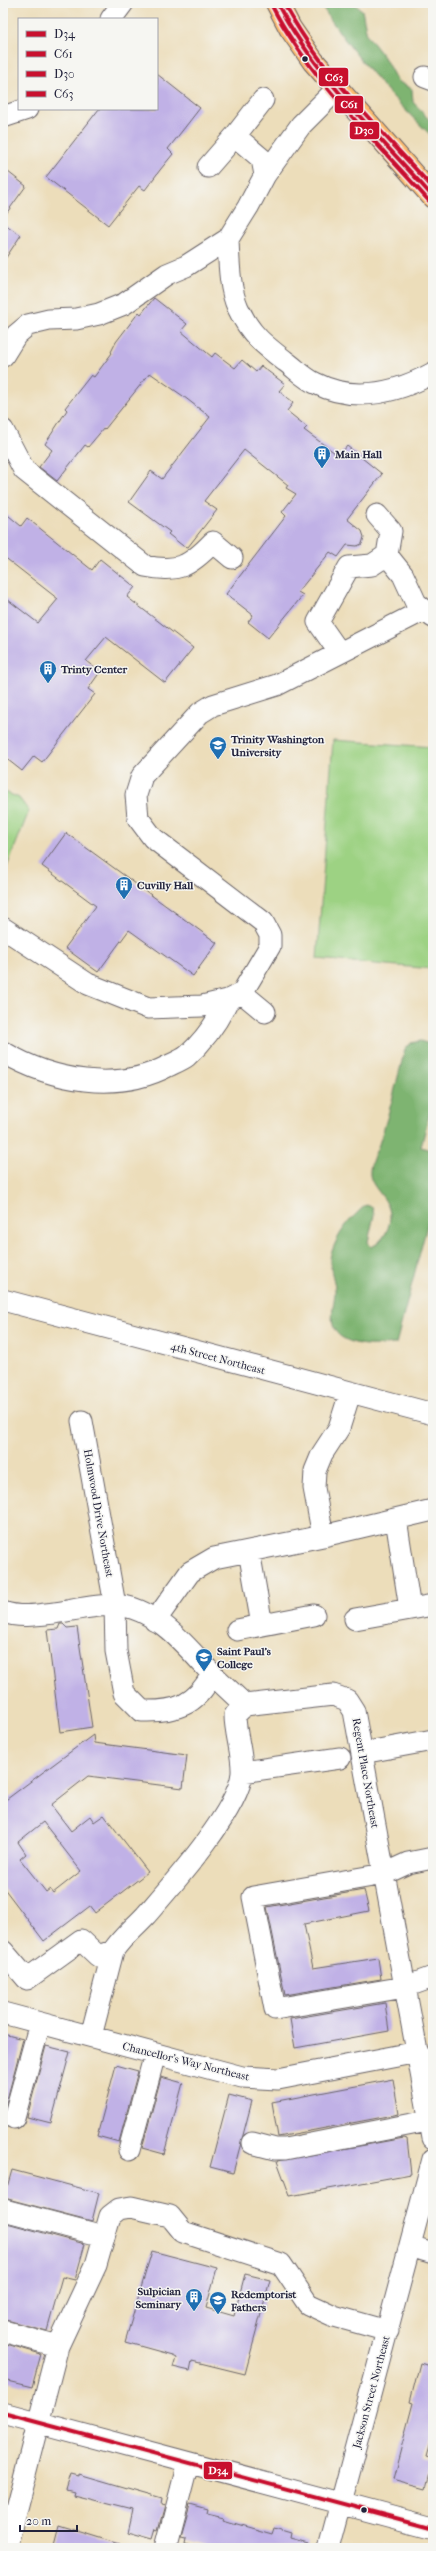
<svg xmlns="http://www.w3.org/2000/svg" width="436" height="2551" font-family="'IM FELL French Canon',serif">
<style>
.green{fill:#9dd283;stroke:#607a5f}
.forest{fill:#7eb471;stroke:#506b56}
.building{fill:#c0b1e6;fill-rule:evenodd}
.lines{fill:none;stroke-linecap:round;stroke-linejoin:round}
.minor-casing{stroke:#696367;stroke-width:23}
.major-casing{stroke:#696367;stroke-width:24}
.minor{stroke:#fff;stroke-width:21}
.major{stroke:#febc70;stroke-width:22}
.bus-1-casing{stroke:#f6f6f2;stroke-width:7}
.bus-2-casing{stroke:#f6f6f2;stroke-width:7}
.bus-3-casing{stroke:#f6f6f2;stroke-width:7}
.bus-4-casing{stroke:#f6f6f2;stroke-width:7}
.bus-1{stroke:#c8102e;stroke-width:4}
.bus-2{stroke:#c8102e;stroke-width:4}
.bus-3{stroke:#c8102e;stroke-width:4}
.bus-4{stroke:#c8102e;stroke-width:4}
.bus-dot{fill:#22223b;stroke:#f6f6f2;stroke-width:1.5}
.labels{text-anchor:middle;stroke-width:3;stroke-linejoin:round;paint-order:stroke}
.poi-label{font-size:11px;font-weight:bold;fill:#22223b;stroke:#f6f6f2;text-anchor:start}
.street-label{font-size:11px;fill:#22223b;stroke:#f6f6f2}
.line-badge{stroke:#f6f6f2;stroke-width:1.5}
.badge-label{font-size:11px;text-anchor:middle;font-weight:bold;fill:#fff}
</style>
<rect width="100%" height="100%" fill="#f6f6f2"/>
<filter id="ink" filterUnits="userSpaceOnUse"><feTurbulence type="fractalNoise" baseFrequency=".025" numOctaves="2"/><feDisplacementMap in="SourceGraphic" scale="8" xChannelSelector="R" yChannelSelector="G"/><feConvolveMatrix kernelMatrix="1 2 1 2 8 2 1 2 1" color-interpolation-filters="sRGB"/></filter>
<filter id="wash" filterUnits="userSpaceOnUse"><feTurbulence type="fractalNoise" baseFrequency=".012" numOctaves="4" result="noise"/><feDisplacementMap in="SourceGraphic" scale="16" xChannelSelector="R" yChannelSelector="G"/><feGaussianBlur stdDeviation="0.9" result="paint"/><feColorMatrix in="noise" values="0 0 0 0 0 0 0 0 0 0 0 0 0 0 0 0 0 1.4 0 .05"/><feComposite in="paint" operator="in"/></filter>
<g filter="url(#wash)">
<rect width="100%" height="100%" fill="#ecddba"/>
<path class="green" d="M333 740 433 747V969L317 959Z
M3 791 19 798 29 811 3 877Z"/>
<path class="forest" d="M320 3H353L362 10 367 35 384 57 397 81 412 89 413 102 433 124V137C393 100 348 49 320 3Z
M420 1041 433 1045V1100L421 1147 433 1151V1203L396 1344C376 1345 361 1348 343 1338 325 1328 335 1305 335 1290 335 1279 327 1264 331 1254 338 1233 349 1219 366 1205L372 1207 374 1215 368 1242 371 1247C386 1241 395 1219 387 1204 383 1195 371 1185 370 1175 369 1162 377 1152 380 1141 390 1111 397 1080 405 1049L411 1043Z"/>
<g id="blocks">
<path class="building" d="M157 74 200 108 168 149 173 154 160 170 145 190 139 186 108 225 46 177 99 109H157Z
M3 168 26 186 3 218Z
M3 223 21 235 3 262Z
M154 298 187 324 181 331 212 357 215 353 235 368 242 360 256 372 261 366 285 384 279 391 293 403 287 411 307 427 304 430 339 456 347 446 382 474 347 519 362 531 364 537 362 544 357 546 347 545 338 557 330 552 298 592 303 595 268 638 248 622 253 615 226 594 286 516 282 512 296 494 286 488 288 485 244 450 204 501 217 510 188 547 183 546 168 534 170 532 129 502 151 471 162 479 210 417 183 396 150 373 105 429 104 428 88 447 85 445 57 481 39 467 52 450 45 444 67 410 65 408 91 375 94 377 112 353 111 352 116 342 139 312 141 314Z
M3 511 21 526 27 518 92 570 100 559 135 587 127 597 193 648 165 683 106 637 86 661 100 672 88 689 95 694 42 762 34 756 22 771 3 756V596L38 623 58 599 3 556Z
M66 833 217 943 193 976 129 930 98 972 65 948 96 906 42 866Z
M60 1624H63L67 1628 77 1627 92 1727 60 1732 47 1630 58 1629Z
M93 1735 94 1743 187 1755 183 1788 88 1776 51 1805 71 1831 90 1816 94 1822 104 1815 148 1872 95 1913 90 1906 44 1941 3 1887V1802ZM43 1822 81 1871 53 1893 50 1889 46 1892 20 1859 26 1854 18 1842Z
M364 1890 369 1911 304 1924 313 1968 378 1958 381 1979 285 1995 267 1907Z
M385 2003 389 2031 295 2048 290 2019Z
M3 2034 23 2039 4 2111 3 2110Z
M46 2046 70 2052 51 2123 27 2117Z
M116 2065 138 2071 119 2142 97 2136Z
M161 2077 183 2083 164 2154 142 2148Z
M393 2079 399 2114 278 2137 272 2102Z
M229 2095 252 2101 233 2173 210 2167Z
M404 2138 407 2139 411 2174 290 2196 277 2161Z
M12 2170 99 2193 92 2221 4 2198Z
M3 2222 85 2244 75 2280 62 2277 47 2331 3 2319Z
M152 2251 217 2268 206 2308 234 2316 245 2274 270 2280 245 2374 192 2361 190 2371 173 2367 176 2357 172 2355 125 2342Z
M3 2343 41 2354 32 2387 3 2380Z
M420 2363 433 2367V2432L426 2457 433 2459V2461L426 2488 393 2479 413 2403 410 2402Z
M71 2474 79 2476V2474L162 2498 161 2504 165 2505 158 2530 156 2529 153 2539 128 2532 133 2510 73 2495 74 2492 66 2490Z
M190 2505 208 2510 207 2514 224 2518 223 2520 272 2534 274 2528 291 2533 290 2538 308 2543 307 2548H206L185 2542 186 2537 181 2536Z
M59 2525 120 2544V2548H53Z"/>
</g>
</g>
<g filter="url(#ink)">
<use href="#blocks" fill-opacity="0" stroke="#696367" stroke-width="1"/>
<g class="lines">
<defs>
<path id="minor" d="M111 19 123 3
M425 77 433 80
M3 117 27 109
M208 167 235 136
M265 175 301 125 337 89
M228 239C229 261 229 288 238 308 250 334 263 344 285 361 295 368 304 378 315 383 354 403 396 393 433 373
M3 356 16 335 28 325 49 320 76 319 99 314 124 304 167 274 186 266 228 239 248 207 265 175 262 159 235 136 263 100
M3 430 24 470 145 566C178 573 190 566 213 542L232 558
M377 515 391 531 387 555 403 575 416 603 433 617
M339 652 318 622 349 567 372 565 387 555
M3 928 88 984 148 1008 202 1006 228 1000 242 993 265 1012
M242 993 270 946V935L263 922 153 838 138 818 136 795 142 776 200 713 213 705 277 685 424 610
M3 1052C52 1081 117 1093 168 1066 174 1063 182 1060 187 1056 205 1040 218 1021 228 1000
M3 1300 433 1414
M396 1519 410 1609
M323 1536 433 1510
M249 1551 262 1625
M3 1612C19 1618 38 1615 54 1613 74 1610 95 1605 115 1605 156 1607 187 1647 212 1674 196 1706 175 1712 142 1711L124 1693 116 1651 115 1605 82 1421
M355 1619 433 1605
M155 1621 190 1572 214 1558 323 1536 314 1488 315 1471 322 1454 339 1428 350 1393
M237 1630 314 1615
M212 1674 245 1705
M362 1753 433 1740
M242 1772 340 1758
M433 1858 408 1863 384 1874 253 1897 275 2009 405 1987 433 1977
M3 1951 27 1979 81 1940 98 1956 113 1951
M3 2013 242 2077 278 2079 418 2052
M91 2036 113 1951C122 1937 135 1927 146 1915 172 1885 239 1810 242 1773 243 1754 235 1734 235 1715L245 1705 333 1695 347 1700 354 1711 433 2138
M14 2118 40 2023
M252 2143 275 2149H285L433 2120
M129 2150 155 2054
M4 2210 103 2236
M410 2246 433 2253
M3 2331 58 2346
M3 2413 433 2528
M6 2548 58 2346 96 2265 110 2216 119 2209 131 2207 170 2216 183 2232 281 2264 308 2304 334 2316 388 2331
M166 2548 188 2463
M329 2548 433 2159"/>
<path id="major" d="M277 3 290 28 313 61 433 197"/>
</defs>
<use href="#minor" class="minor-casing"/>
<use href="#major" class="major-casing"/>
<use href="#minor" class="minor"/>
<use href="#major" class="major"/>
<defs>
<path id="bus-1" d="M3 2413 433 2528"/>
<path id="bus-2" d="M277 3C315 75 379 136 433 197"/>
<path id="bus-3" d="M272 6C310 79 374 139 429 201"/>
<path id="bus-4" d="M284 3C319 71 382 131 433 188"/>
</defs>
<use href="#bus-1" class="bus-1-casing"/>
<use href="#bus-2" class="bus-2-casing"/>
<use href="#bus-3" class="bus-3-casing"/>
<use href="#bus-4" class="bus-4-casing"/>
<use href="#bus-1" class="bus-1"/>
<use href="#bus-2" class="bus-2"/>
<use href="#bus-3" class="bus-3"/>
<use href="#bus-4" class="bus-4"/>
</g>
</g>
<defs>
<symbol id="building-pin" viewBox="-11 -11 22 30"><path d="M0 17L-7.5 6A9.5 9.5 0 1 1 7.5 6Z" fill="#1f6fb2" stroke="#f6f6f2"/><path d="M-4-6H4V6H1V3H-1V6H-4ZM-2.5-4.3h1.7v1.8h-1.7ZM.8-4.3h1.7v1.8H.8ZM-2.5-1h1.7V.8h-1.7ZM.8-1h1.7V.8H.8Z" fill="#fff"/></symbol>
<symbol id="university-pin" viewBox="-11 -11 22 30"><path d="M0 17L-7.5 6A9.5 9.5 0 1 1 7.5 6Z" fill="#1f6fb2" stroke="#f6f6f2"/><path d="M0-5L7-2L0 1L-7-2ZM-4 1L0 2.5L4 1V4Q0 6-4 4Z" fill="#fff"/></symbol>
</defs>
<g fill-rule="evenodd">
<use href="#building-pin" x="312" y="444" width="20" height="27"/>
<use href="#building-pin" x="38" y="659" width="20" height="27"/>
<use href="#university-pin" x="208" y="735" width="20" height="27"/>
<use href="#building-pin" x="114" y="875" width="20" height="27"/>
<use href="#university-pin" x="194" y="1647" width="20" height="27"/>
<use href="#building-pin" x="184" y="2287" width="20" height="27"/>
<use href="#university-pin" x="208" y="2290" width="20" height="27"/>
</g>
<g class="bus-dot">
<circle cx="305" cy="59" r="3.5"/>
<circle cx="364" cy="2510" r="3.5"/>
</g>
<g class="labels">
<g class="poi-label">
<text x="335" y="458">Main Hall</text>
<text x="61" y="673">Trinty Center</text>
<text x="231" y="743">Trinity Washington<tspan x="231" dy="13">University</tspan></text>
<text x="137" y="889">Cuvilly Hall</text>
<text x="217" y="1655">Saint Paul's<tspan x="217" dy="13">College</tspan></text>
<text x="181" y="2295" text-anchor="end">Sulpician<tspan x="181" dy="13">Seminary</tspan></text>
<text x="231" y="2298">Redemptorist<tspan x="231" dy="13">Fathers</tspan></text>
</g>
<g class="street-label">
<text transform="translate(218 1358) rotate(15)" y="4">4th Street Northeast</text>
<text transform="translate(99 1513) rotate(80)" y="4">Holmwood Drive Northeast</text>
<text transform="translate(366 1773) rotate(80)" y="4">Regent Place Northeast</text>
<text transform="translate(186 2061) rotate(14)" y="4">Chancellor's Way Northeast</text>
<text transform="translate(371 2392) rotate(-75)" y="4">Jackson Street Northeast</text>
</g>
</g>
<g class="line-badge">
<rect x="318" y="67" width="31" height="20" rx="4" fill="#c8102e"/>
<rect x="334" y="95" width="30" height="19" rx="4" fill="#c8102e"/>
<rect x="349" y="121" width="31" height="19" rx="4" fill="#c8102e"/>
<rect x="203" y="2461" width="30" height="19" rx="4" fill="#c8102e"/>
</g>
<g class="badge-label">
<text x="334" y="81">C63</text>
<text x="349" y="108">C61</text>
<text x="364" y="134">D30</text>
<text x="218" y="2474">D34</text>
</g>
<rect width="436" height="2551" fill="none" stroke="#f6f6f2" stroke-width="16"/>
<rect x="18" y="18" width="140" height="92" fill="#f6f6f2" stroke="#a1a1a9"/>
<rect x="26" y="31" width="20" height="6" fill="#c8102e" stroke="#a1a1a9"/>
<text x="54" y="38" font-size="12" fill="#22223b">D34</text>
<rect x="26" y="51" width="20" height="6" fill="#c8102e" stroke="#a1a1a9"/>
<text x="54" y="58" font-size="12" fill="#22223b">C61</text>
<rect x="26" y="71" width="20" height="6" fill="#c8102e" stroke="#a1a1a9"/>
<text x="54" y="78" font-size="12" fill="#22223b">D30</text>
<rect x="26" y="91" width="20" height="6" fill="#c8102e" stroke="#a1a1a9"/>
<text x="54" y="98" font-size="12" fill="#22223b">C63</text>
<path d="M20 2525v6h57v-6" fill="none" stroke="#22223b" stroke-width="2"/>
<text x="26" y="2525" font-size="12" fill="#22223b" stroke="#f6f6f2" stroke-width="3" paint-order="stroke">20 m</text>
</svg>
